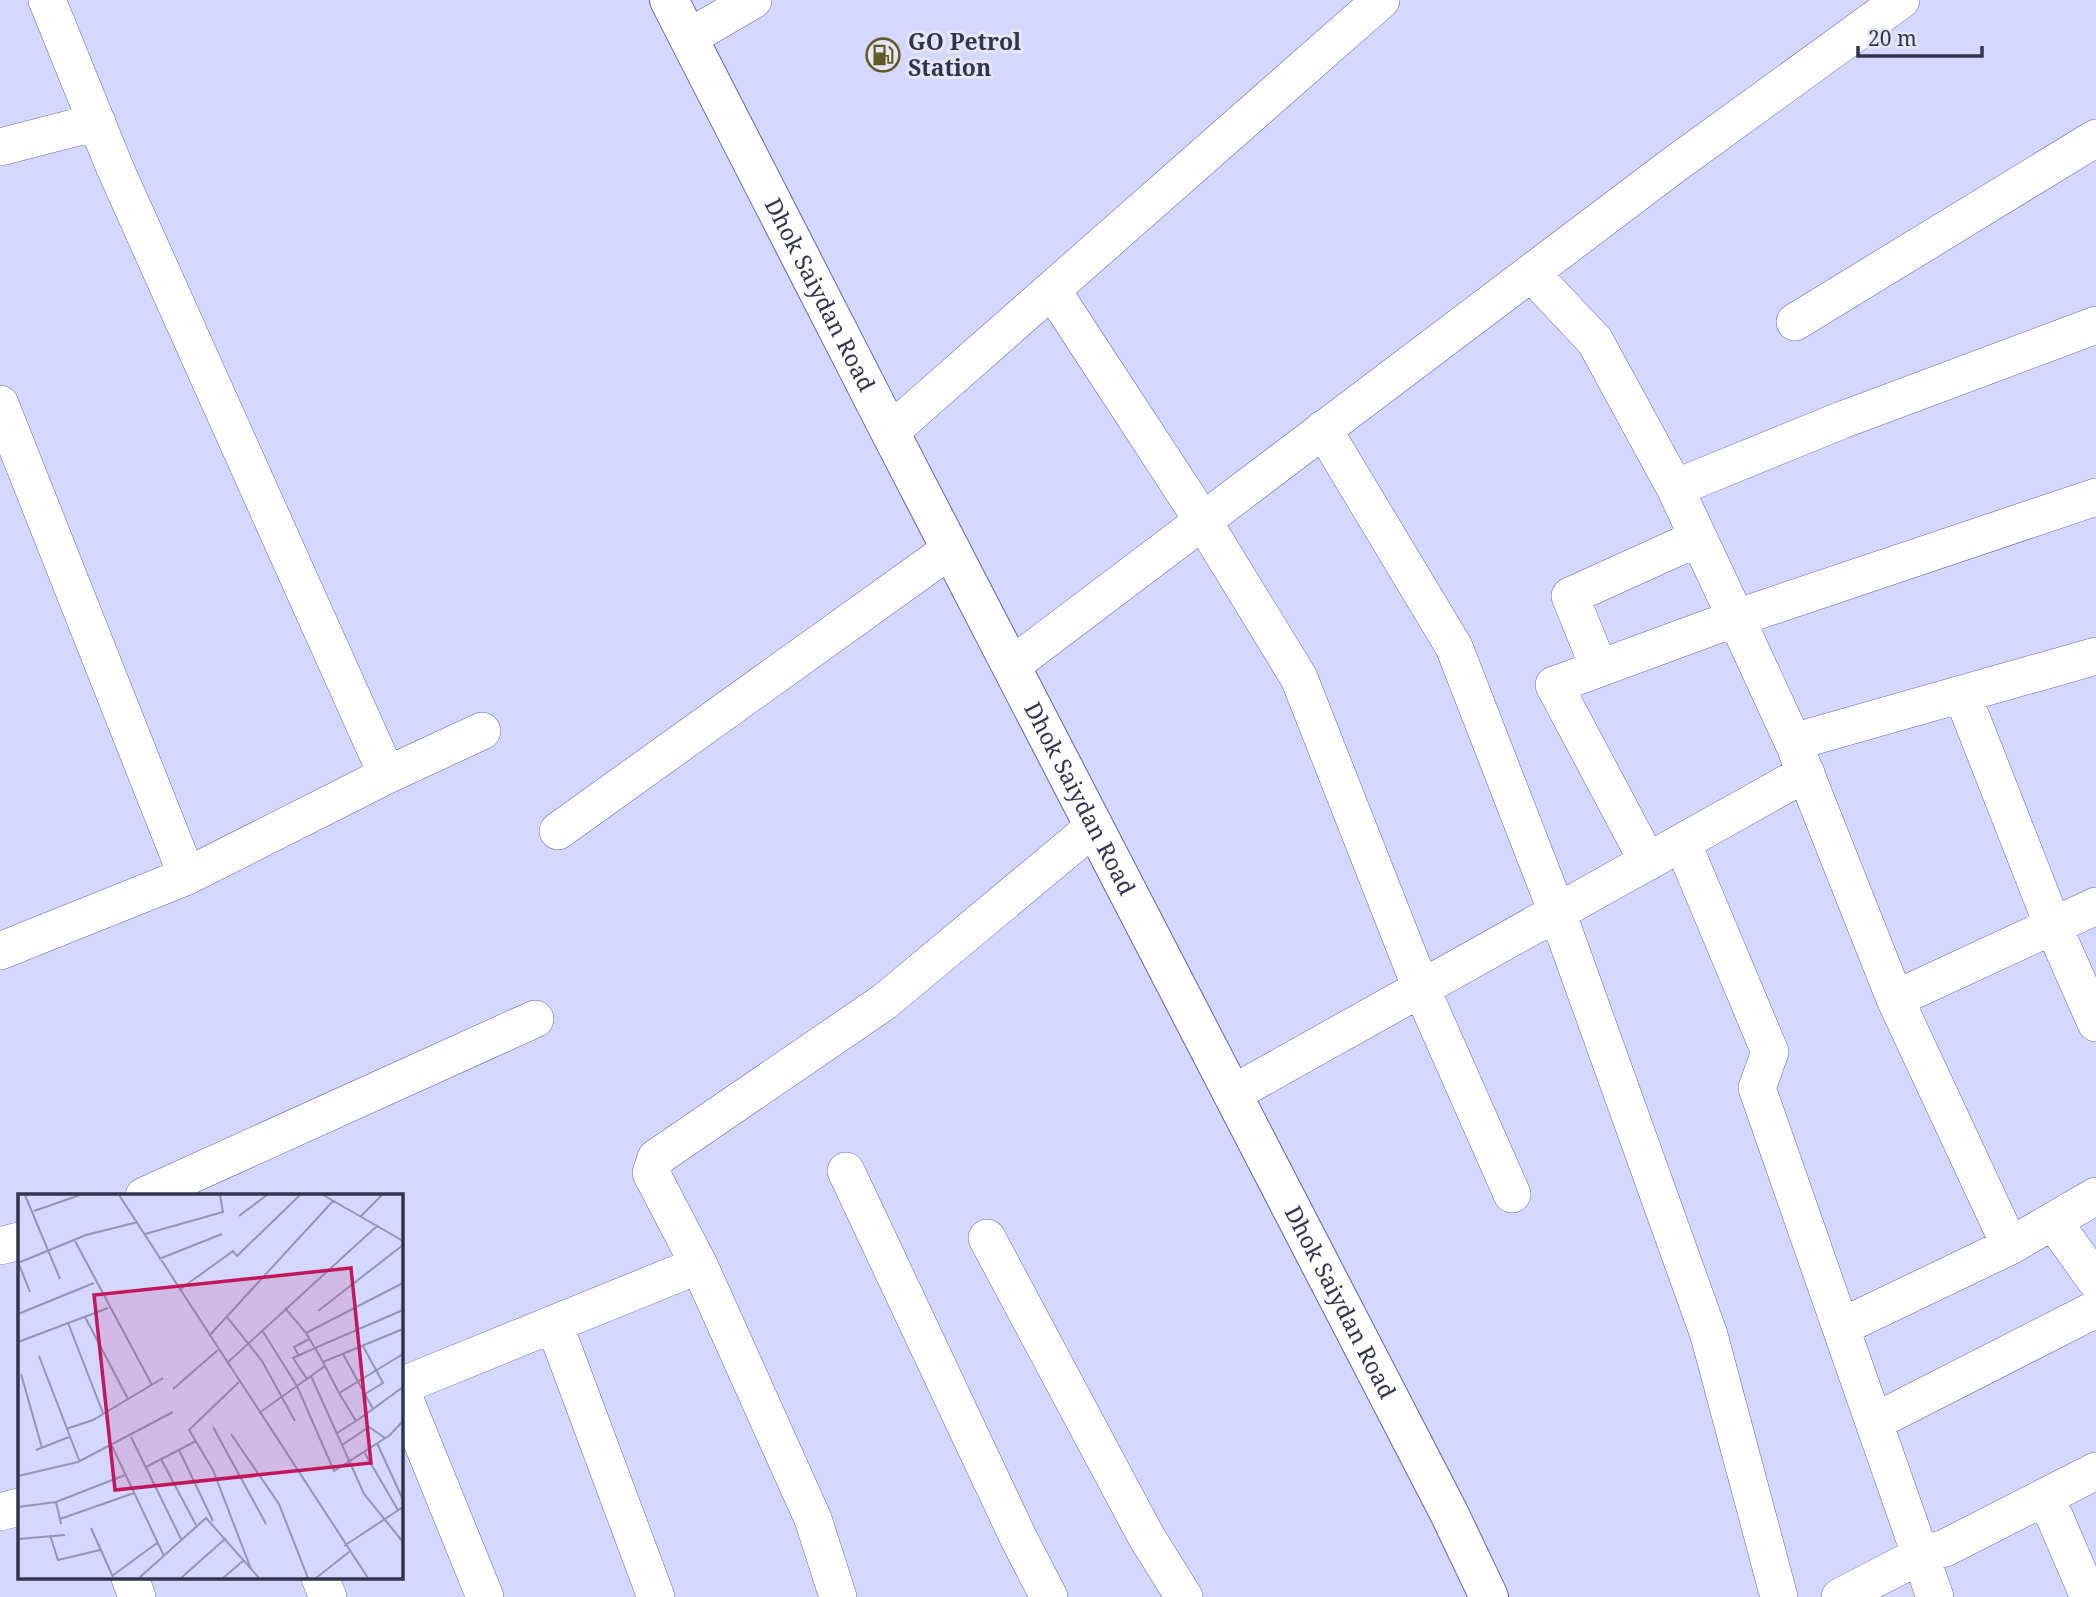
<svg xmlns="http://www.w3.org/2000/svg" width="2096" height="1597" font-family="'Noto Serif',serif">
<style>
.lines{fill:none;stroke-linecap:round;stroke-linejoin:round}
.minor-casing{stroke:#6467a0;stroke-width:38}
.secondary-casing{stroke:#6467a0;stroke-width:40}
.minor{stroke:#fff;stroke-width:37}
.secondary{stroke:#fff;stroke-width:38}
.labels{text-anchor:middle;stroke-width:6;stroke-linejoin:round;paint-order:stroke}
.poi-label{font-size:23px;font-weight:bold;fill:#32334c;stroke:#e5e7f4;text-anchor:start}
.street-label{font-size:23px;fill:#32334c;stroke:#e5e7f4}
.inset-road{fill:none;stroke:#9395b7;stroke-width:2}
.view{fill:#c2185b;fill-opacity:0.15;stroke:#c2185b;stroke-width:3.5}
.inset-edge{fill:none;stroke:#32334c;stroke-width:3.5}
</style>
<rect width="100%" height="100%" fill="#d4d7fe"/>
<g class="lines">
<defs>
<path id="minor" d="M47 0 115 168 387 775
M688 38 753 0
M0 147 97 122
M1531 273 1595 341 1675 488 1842 420 2096 325
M1052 290 1203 521 1299 678 1421 988 1512 1194
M1795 322 2096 138
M0 404 187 876
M1323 429 1454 647 1557 912 1709 1335 1779 1597
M890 432 1381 0
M1675 488 1736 618 2096 497
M1011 666 1671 167 1901 0
M1599 668 1570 596 1698 538
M1962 694 2053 926 2096 1023
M1797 752 1895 999 2096 906
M558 831 951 549
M1682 842 1770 1052 1757 1088 1935 1597
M1648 862 1554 685 1736 618 1793 742 2096 656
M0 951 187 876 387 775 482 731
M1895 999 2010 1246 2096 1196
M1232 1094 1806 773
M846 1171 1018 1537 1049 1597
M144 1196 535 1019
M2053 1221 2096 1281
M987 1238 1146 1536 1184 1597
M0 1246 19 1241
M554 1324 656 1597
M1841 1327 2010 1246
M401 1386 699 1265
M401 1390 485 1597
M1874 1422 2096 1309
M2046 1497 2089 1597
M0 1512 19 1507
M130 1578 137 1597
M320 1578 328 1597
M838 1597 813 1519 699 1265 651 1173 656 1158 884 1002 1094 827
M1840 1597 1921 1555 1945 1548 2096 1471"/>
<g id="secondary">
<path id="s1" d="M669 0 890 432 1449 1513 1489 1597"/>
</g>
</defs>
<use href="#minor" class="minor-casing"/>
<use href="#secondary" class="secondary-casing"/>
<use href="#minor" class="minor"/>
<use href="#secondary" class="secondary"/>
</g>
<defs>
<symbol id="fuel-ring" viewBox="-11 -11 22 22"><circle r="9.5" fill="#e5e7f4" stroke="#635b27" stroke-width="1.5"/><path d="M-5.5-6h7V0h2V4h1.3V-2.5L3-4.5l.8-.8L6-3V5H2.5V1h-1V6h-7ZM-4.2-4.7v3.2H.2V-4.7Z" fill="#635b27"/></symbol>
</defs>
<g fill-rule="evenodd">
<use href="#fuel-ring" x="864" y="36" width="38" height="38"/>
</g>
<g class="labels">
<g class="poi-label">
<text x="908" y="50">GO Petrol<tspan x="908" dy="26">Station</tspan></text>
</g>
<g class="street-label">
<text dy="8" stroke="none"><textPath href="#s1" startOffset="331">Dhok Saiydan Road</textPath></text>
<text dy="8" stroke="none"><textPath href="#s1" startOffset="898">Dhok Saiydan Road</textPath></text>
<text dy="8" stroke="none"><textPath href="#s1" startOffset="1465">Dhok Saiydan Road</textPath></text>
</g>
</g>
<g transform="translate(18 1194)">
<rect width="385" height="385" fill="#d4d7fe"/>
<path class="inset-road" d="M7 1 42 85M101 1 350 384M305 1 385 47M16 17 62 1M221 22 249 1M343 22 364 1M127 40 205 18 202 1M57 47 134 191M141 65 204 40M0 68 12 98M0 69 68 41 120 28M161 96 215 57 219 62 282 1M267 114 288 139 385 89M300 117 385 51M0 120 76 89M67 123 110 205M209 123 244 167 277 227M50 129 85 219M244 136 279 192 316 277 372 241 385 227M288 139 297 154 385 116M191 142 315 7M0 148 90 114M345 152 365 189 347 200M325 160 355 215 385 193M21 162 61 266M281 162 276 153 291 145M305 168 321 199 385 160M209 169 360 31M3 180 24 254M293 182 346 300 385 348M289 185 275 164 297 154 305 168 385 135M221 188 171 236 195 276 233 375M155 195 200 156M321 199 338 227 355 215M241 219 307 172M195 233 248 330M48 235 75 226 145 184M319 239 338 227M213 240 261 310 290 384M113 243 163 345M359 249 385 306M324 251 351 233 367 244M94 252 146 362M18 256 51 243M161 256 195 327M346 258 380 316M143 265 178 331M128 273 178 247M0 282 60 268 155 218M38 308 43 330M0 313 38 308 107 281M42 325 116 299M73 334 95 383M32 341 40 366 82 356M0 345 47 341M326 352 385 313M94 382 139 349M121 384 188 324 241 384M163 384 208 344M205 384 226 366M298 384 331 358"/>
<path class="view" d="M333 74 353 269 97 296 76 101Z"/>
<rect width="385" height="385" class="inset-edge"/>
</g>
<path d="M1858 46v10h124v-10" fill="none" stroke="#32334c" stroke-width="3.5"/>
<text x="1868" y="46" font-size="21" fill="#32334c" stroke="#e5e7f4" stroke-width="5" paint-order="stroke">20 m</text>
</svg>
